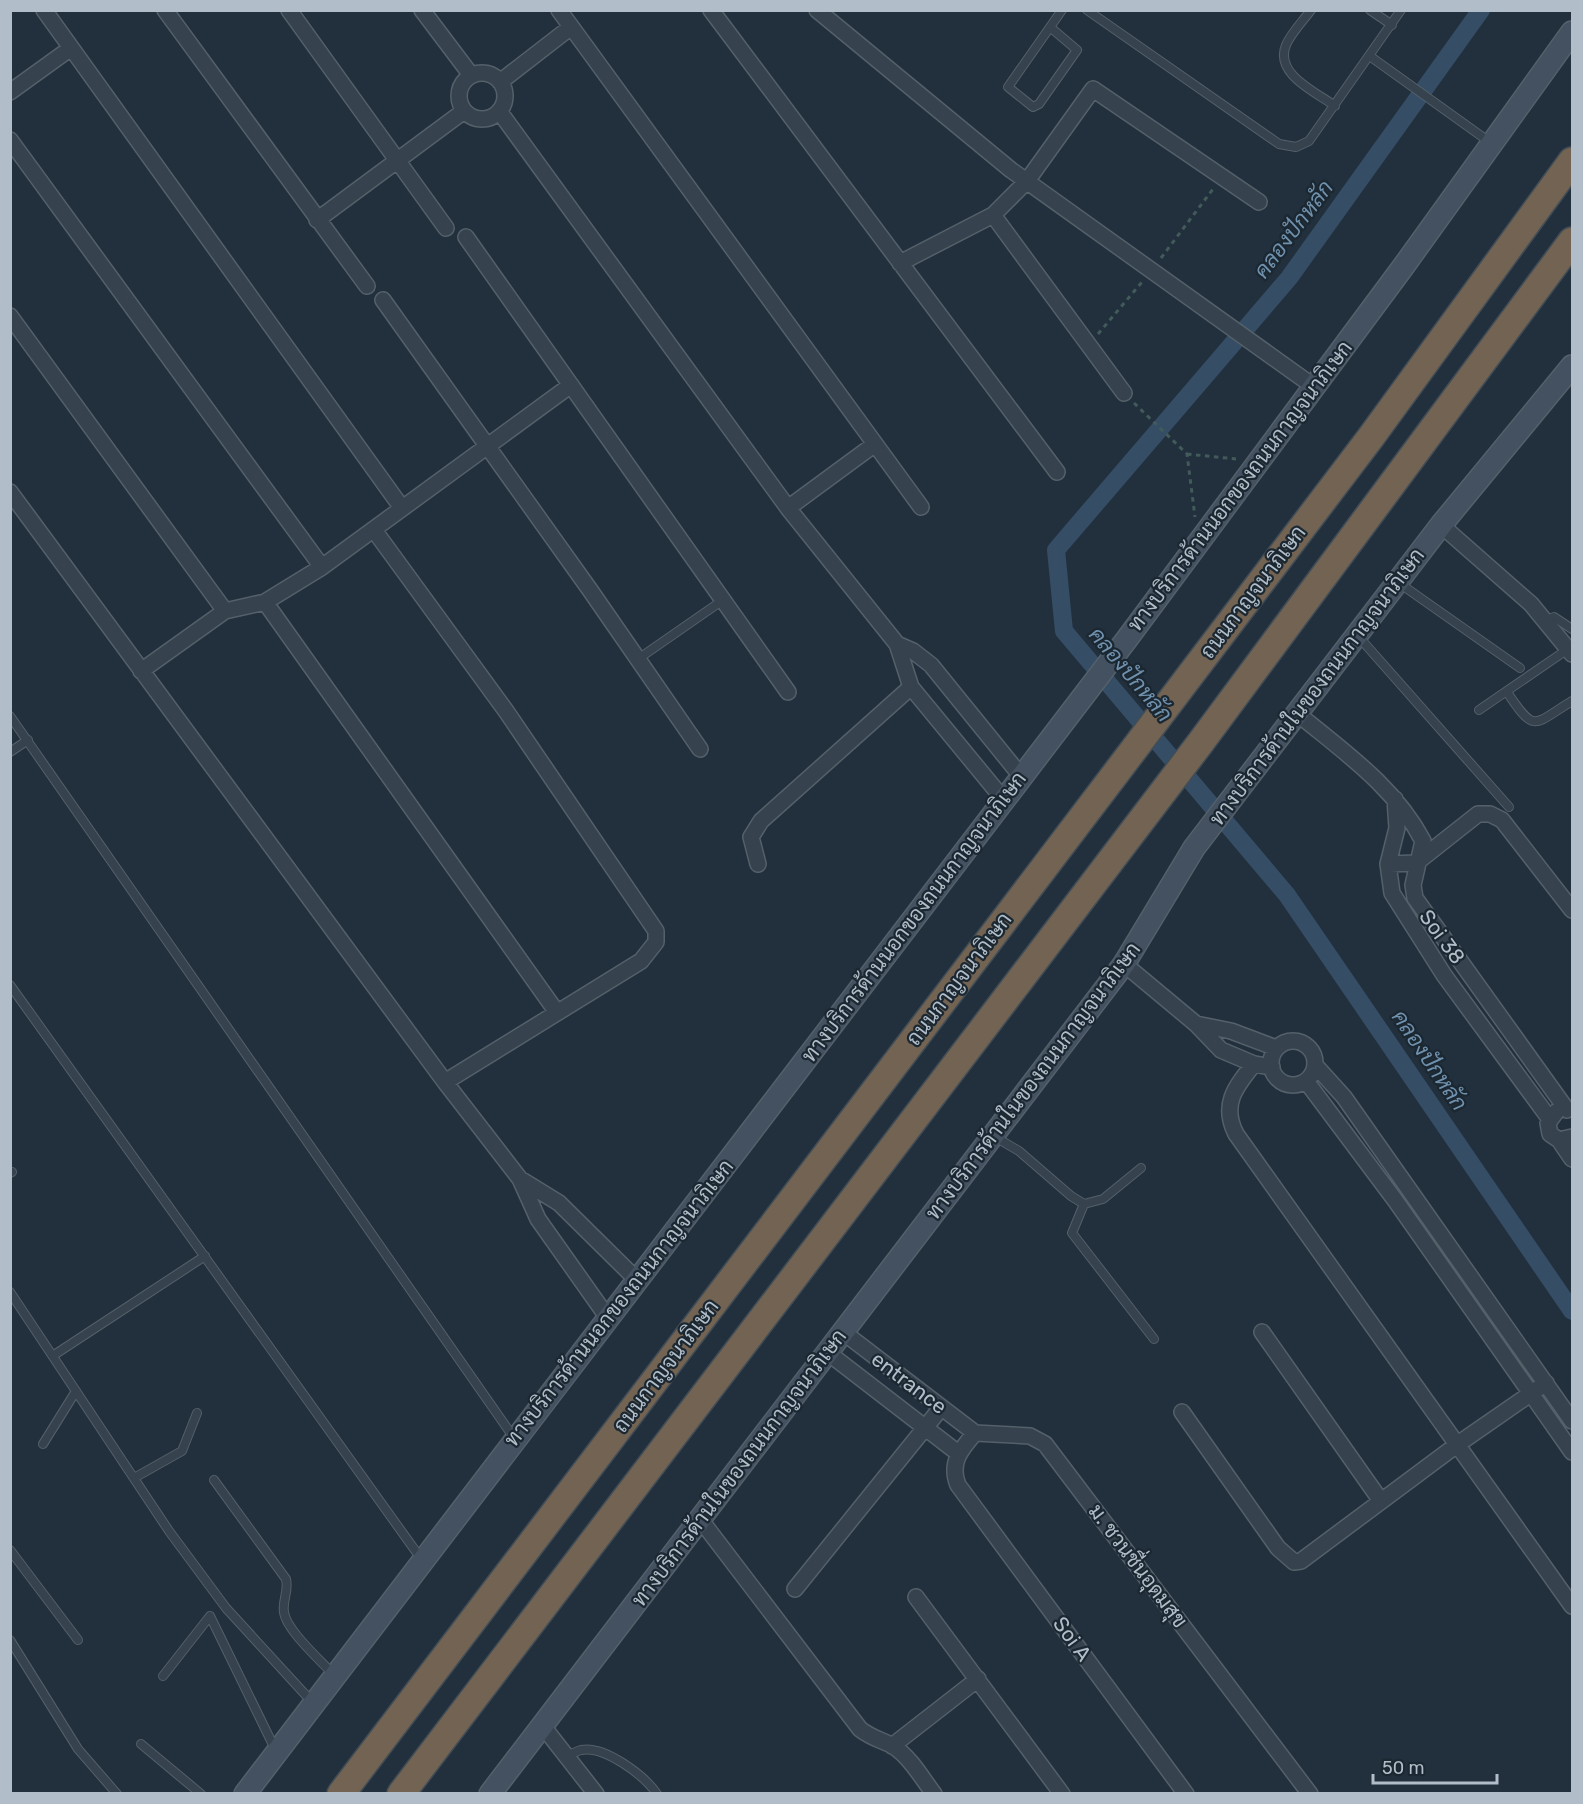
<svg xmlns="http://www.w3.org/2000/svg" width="1583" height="1804" font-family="Rubik,Sarabun,sans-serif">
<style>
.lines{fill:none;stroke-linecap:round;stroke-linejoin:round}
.canal{stroke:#354e65;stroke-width:18}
.service-casing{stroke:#54606a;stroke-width:10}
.minor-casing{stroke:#54606a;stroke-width:18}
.secondary-casing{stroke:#54606a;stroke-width:24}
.motorway-casing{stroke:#414d57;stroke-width:30}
.path{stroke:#425a5a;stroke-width:3;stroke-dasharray:4.5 4.5;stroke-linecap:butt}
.service{stroke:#36424d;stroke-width:8}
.minor{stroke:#36424d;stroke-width:15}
.secondary{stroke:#435160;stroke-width:21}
.motorway{stroke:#736352;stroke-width:27}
.labels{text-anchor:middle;stroke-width:4.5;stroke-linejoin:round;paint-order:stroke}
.street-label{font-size:21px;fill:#b1bdc8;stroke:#1b2731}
.water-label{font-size:22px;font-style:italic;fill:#7091ad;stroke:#1b2731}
</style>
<rect width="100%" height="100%" fill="#22303d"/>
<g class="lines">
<path class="canal" d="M1481 10 1289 278 1056 550 1064 631 1287 895 1572 1311"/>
<defs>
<path id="service" d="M1087 10 1279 144 1296 147 1309 141 1401 10
M1311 10C1303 21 1291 33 1286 45 1274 74 1316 92 1335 106
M1370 10 1392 25
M1050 27 1077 50 1039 104 1033 107 1008 87 1062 10
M1371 57 1491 143
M1399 583 1520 668
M1547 620 1554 617 1572 629
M1358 636 1509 807
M638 659 723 600
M1507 692C1535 734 1533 725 1572 701
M1479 710 1568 649
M10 716 514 1438
M10 752 28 740
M10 985 422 1560
M995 1137 1019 1151 1071 1196 1084 1204 1103 1199 1141 1168
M10 1173 12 1172
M1084 1204 1072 1233 1154 1339
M10 1292 169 1531 226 1608 313 1703
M54 1355 205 1256
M43 1444 76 1391
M134 1478 182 1451 197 1413
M214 1480 286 1579C289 1592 282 1600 284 1612 286 1630 321 1661 334 1675
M10 1550 78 1640
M10 1640 78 1749 117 1794
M163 1676 210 1616 276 1751
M141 1744 201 1794
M568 1755C572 1754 577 1751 581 1750 604 1745 644 1775 657 1794"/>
<path id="minor" d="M44 10 402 508
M165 10 367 286
M289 10 446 228
M422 10 471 75
M559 10 921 507
M711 10 1057 472
M817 10 1011 170 1313 386
M459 96a23 23 0 1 1 46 0a23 23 0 1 1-46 0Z
M500 82 571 27
M10 92 71 48
M499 111 788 508 897 644 913 651 931 665 1021 776
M10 140 322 567
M993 215 1124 393
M317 220 464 111
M466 237 788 692
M900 263 993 215 1027 181 1093 89 1259 202
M383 300 590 590 700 749
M10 316 225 611
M10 492 445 1082 520 1179 538 1219 608 1318
M788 508 875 444
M1441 525 1531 604 1572 654
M374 530 506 711 656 931V942L641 961 445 1082
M265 602 556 1011
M897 644 911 687 1004 800
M141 671 225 611 265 602 322 567 571 385
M1298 714C1344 752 1395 787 1423 841L1413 885 1415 898 1567 1110
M1395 799 1397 828 1388 864 1392 893 1444 975 1549 1118
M758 864 751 837 761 821 911 687
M1388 864 1416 863 1478 814H1490L1502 820 1572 910
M1124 964 1196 1024 1221 1050 1254 1064 1272 1067
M1196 1024 1231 1031 1276 1048
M1271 1063a22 22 0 1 1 44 0a22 22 0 1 1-44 0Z
M1254 1064C1235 1087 1221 1105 1236 1134L1572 1606
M1315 1065 1344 1097 1572 1421
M1306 1081 1395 1200 1572 1452
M1556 1112 1548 1123 1550 1134 1559 1140 1572 1137
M1559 1140 1572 1159
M520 1179 559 1203 638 1281
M843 1332 975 1433
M1262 1332 1381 1501
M827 1352 958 1453
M1182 1412 1278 1548 1294 1562 1301 1561 1458 1444 1546 1383
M700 1519 860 1729C871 1738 882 1740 893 1746 910 1757 922 1778 934 1794
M795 1589 941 1408
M916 1597 1062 1794
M542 1725 596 1794
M892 1746 978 1679
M1186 1794 958 1485C949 1463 961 1449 975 1433L1030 1436 1045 1444 1310 1794"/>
<path id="secondary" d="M245 1794 1127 639 1403 267 1572 32
M490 1794 1124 964 1194 848 1441 525 1572 366"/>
<path id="motorway" d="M341 1794 1371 437 1572 161
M401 1794 1201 742 1572 241"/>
</defs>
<use href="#service" class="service-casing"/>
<use href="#minor" class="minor-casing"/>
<use href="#secondary" class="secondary-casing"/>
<use href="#motorway" class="motorway-casing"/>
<path class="path" d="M1161 258 1213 189
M1098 334 1142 282
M1134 403 1187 454 1195 517
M1187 454 1236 459"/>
<use href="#service" class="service"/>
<use href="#minor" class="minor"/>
<use href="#secondary" class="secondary"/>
<use href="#motorway" class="motorway"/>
</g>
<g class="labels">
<g class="street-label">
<text transform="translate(1240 486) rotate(-53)" y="7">ทางบริการด้านนอกของถนนกาญจนาภิเษก</text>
<text transform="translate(1253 592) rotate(-53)" y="7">ถนนกาญจนาภิเษก</text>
<text transform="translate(1317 687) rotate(-53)" y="7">ทางบริการด้านในของถนนกาญจนาภิเษก</text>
<text transform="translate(914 917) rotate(-53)" y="7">ทางบริการด้านนอกของถนนกาญจนาภิเษก</text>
<text transform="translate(1442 937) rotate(54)" y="7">Soi 38</text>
<text transform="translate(959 979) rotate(-53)" y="7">ถนนกาญจนาภิเษก</text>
<text transform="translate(1033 1081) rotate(-53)" y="7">ทางบริการด้านในของถนนกาญจนาภิเษก</text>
<text transform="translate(619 1303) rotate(-52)" y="7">ทางบริการด้านนอกของถนนกาญจนาภิเษก</text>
<text transform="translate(666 1366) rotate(-53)" y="7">ถนนกาญจนาภิเษก</text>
<text transform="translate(909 1383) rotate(37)" y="7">entrance</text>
<text transform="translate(739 1468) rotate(-53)" y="7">ทางบริการด้านในของถนนกาญจนาภิเษก</text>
<text transform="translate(1138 1566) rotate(53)" y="7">ม. ชวนชื่นอุดมสุข</text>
<text transform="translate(1072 1639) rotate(54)" y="7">Soi A</text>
</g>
<g class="water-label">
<text transform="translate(1293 229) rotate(-53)" y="8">คลองปักหลัก</text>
<text transform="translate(1131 674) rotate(50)" y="8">คลองปักหลัก</text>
<text transform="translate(1430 1060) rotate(56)" y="8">คลองปักหลัก</text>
</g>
</g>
<rect width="1583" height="1804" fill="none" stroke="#b1bdc8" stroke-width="24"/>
<path d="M1373 1774v9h124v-9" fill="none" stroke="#b1bdc8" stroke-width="3"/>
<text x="1382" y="1774" font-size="18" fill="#b1bdc8" stroke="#1b2731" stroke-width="4.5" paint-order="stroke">50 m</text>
</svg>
